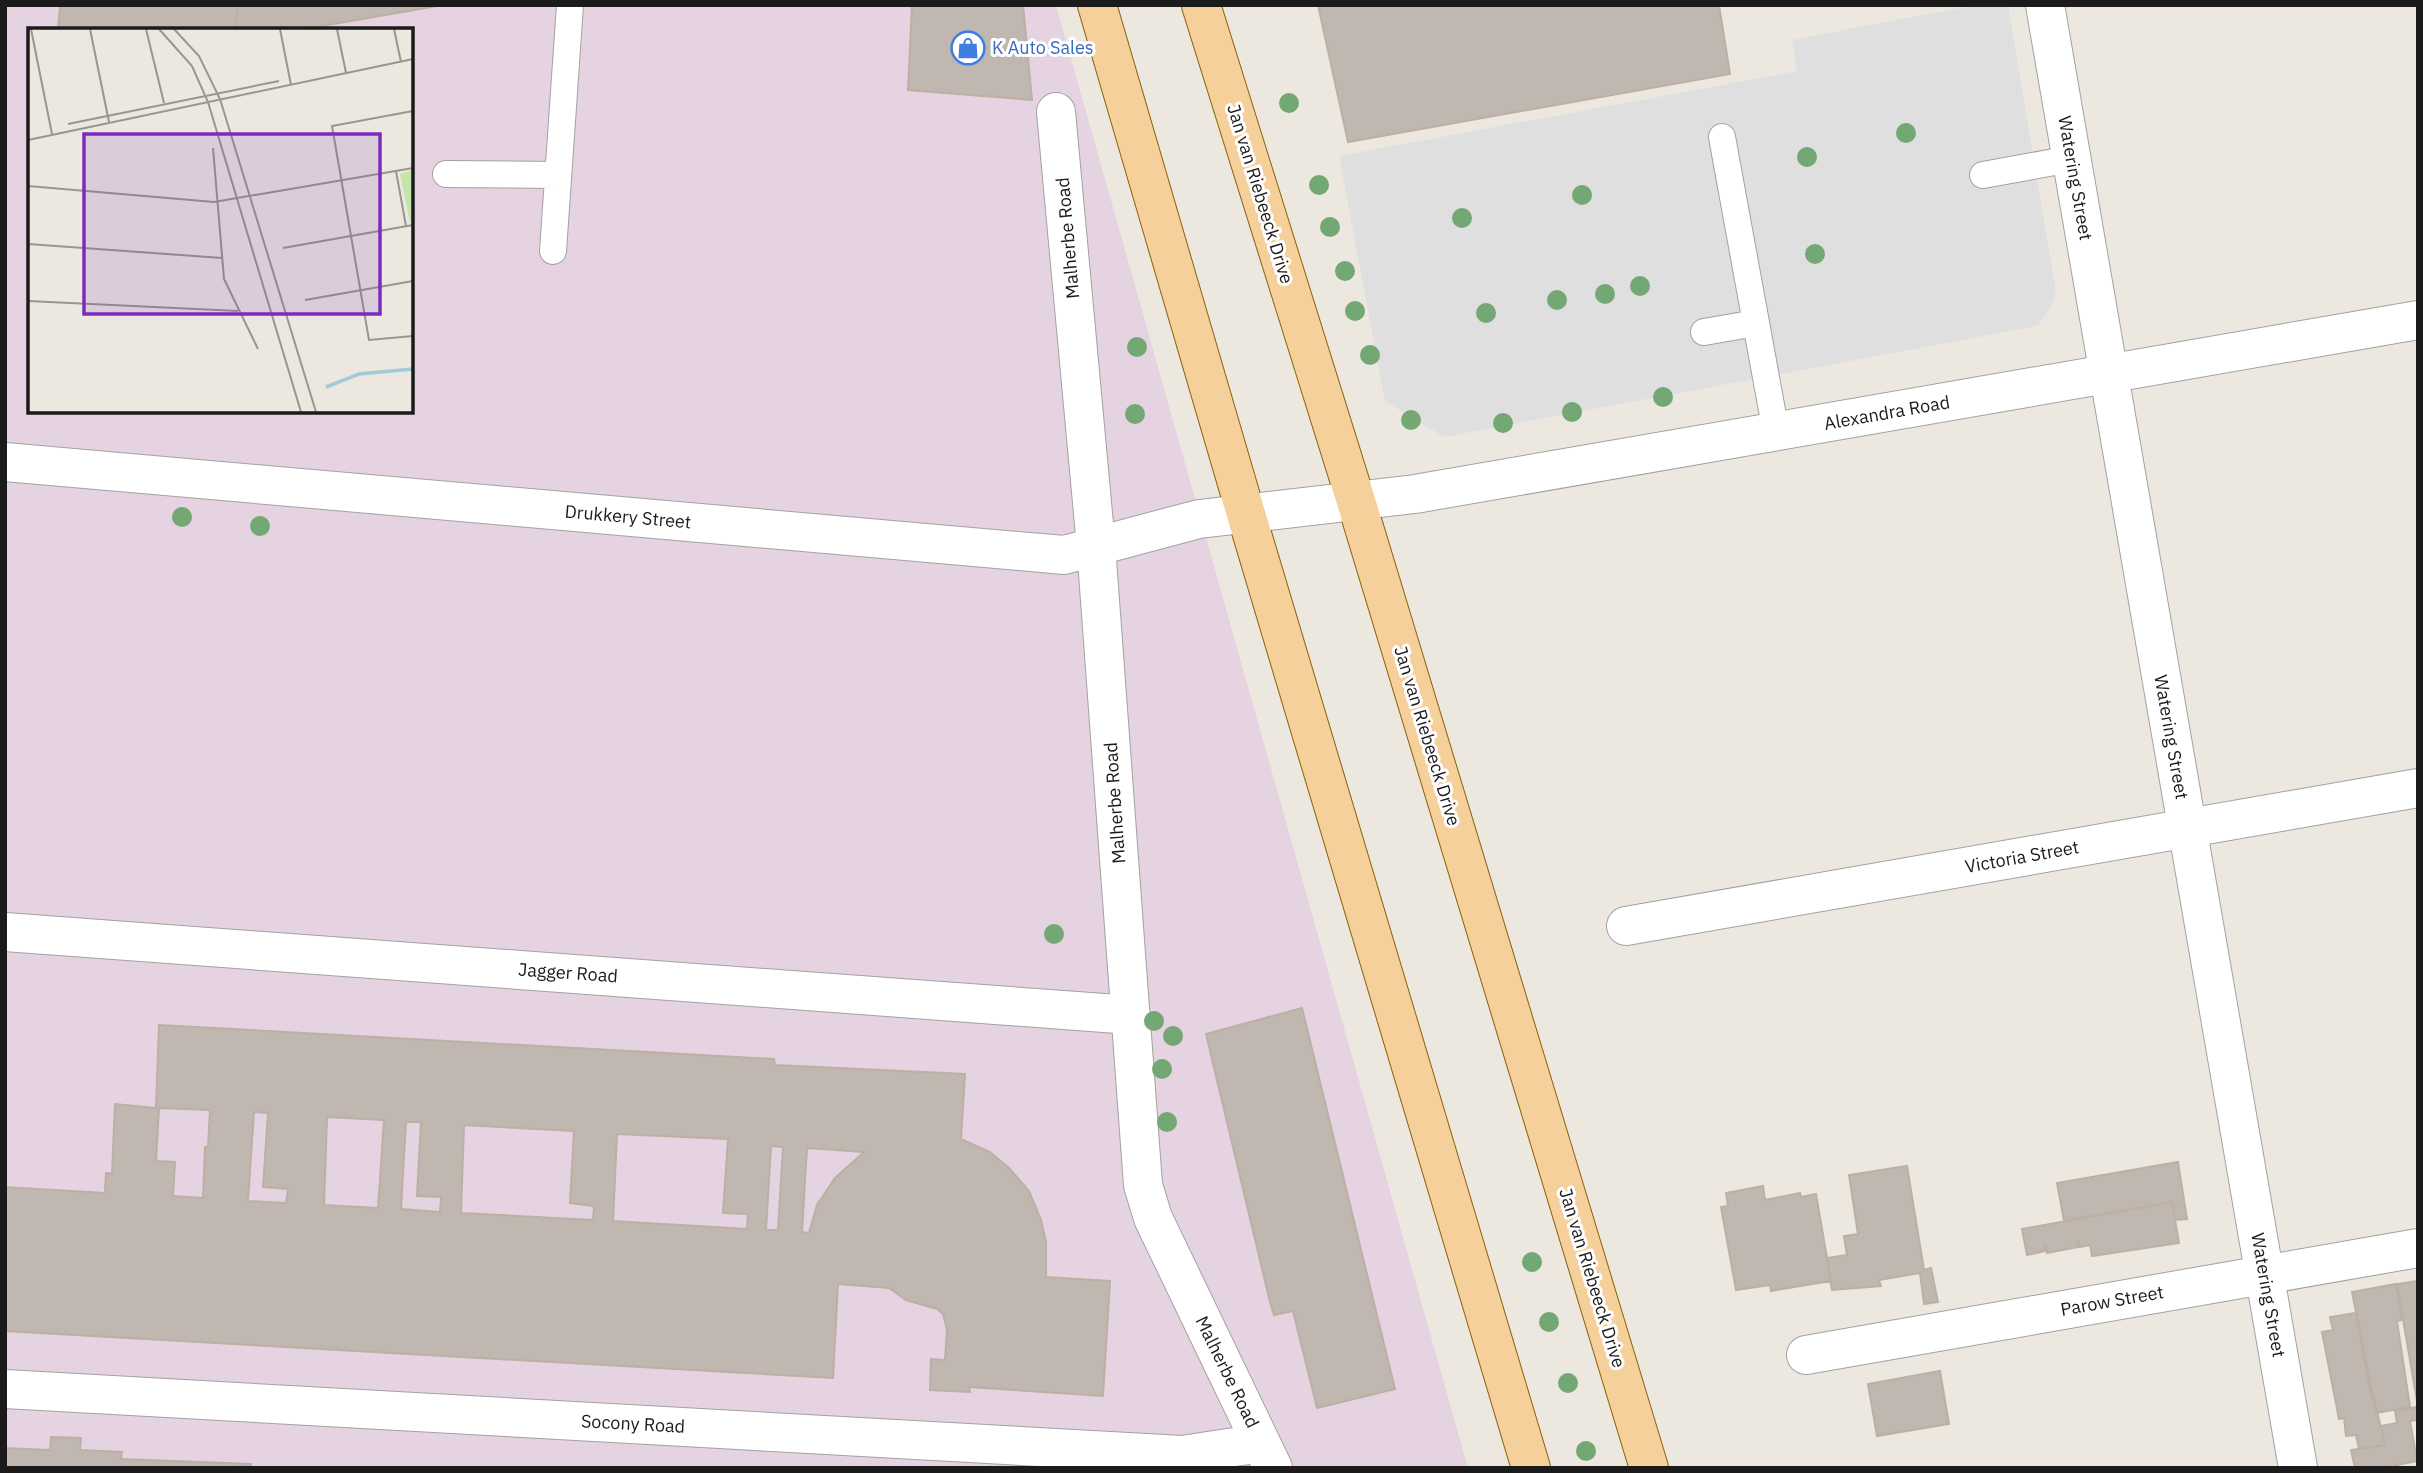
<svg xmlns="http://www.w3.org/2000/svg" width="2423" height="1473" font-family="'IBM Plex Sans',sans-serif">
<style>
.industrial{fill:#e5d3e1;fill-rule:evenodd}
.parking{fill:#dfdfdf}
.building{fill:#c0b8b0;stroke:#bcafa4;stroke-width:2;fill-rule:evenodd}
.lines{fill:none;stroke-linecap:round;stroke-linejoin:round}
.service-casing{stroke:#a2a2a2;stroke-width:28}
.minor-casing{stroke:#a2a2a2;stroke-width:40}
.primary-casing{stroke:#8a6108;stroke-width:40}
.service{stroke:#fff;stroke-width:26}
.minor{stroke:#fff;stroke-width:38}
.primary{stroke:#f6d09b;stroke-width:38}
.tree{fill:#73a773}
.labels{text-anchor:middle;stroke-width:6;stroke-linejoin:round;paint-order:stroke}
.shop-label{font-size:18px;fill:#366cbe;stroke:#fff;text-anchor:start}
.street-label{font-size:18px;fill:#1b1b1b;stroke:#fff}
.inset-river{fill:none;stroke:#a2cbd8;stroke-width:3.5}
.inset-road{fill:none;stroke:#989691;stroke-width:2}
.view{fill:#7b2cbf;fill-opacity:0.15;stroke:#7b2cbf;stroke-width:3.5}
.inset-edge{fill:none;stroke:#1b1b1b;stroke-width:3.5}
</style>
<rect width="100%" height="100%" fill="#ece8e0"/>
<path class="industrial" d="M18 5H1056L1468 1468H5V8ZM30 30H411V411H30Z"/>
<path class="parking" d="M1975 5H2008L2056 292 2051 308 2037 326 1444 437 1385 401 1339 156 1797 71 1792 40Z"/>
<path class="building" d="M64 5H237L236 30H58L60 6Z
M237 5H443L299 30H236Z
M912 5H1023L1032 100 908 90Z
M1318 5H1719L1730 74 1348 142Z
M1302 1008 1395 1389 1317 1408 1293 1311 1274 1315 1270 1302 1206 1034Z
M159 1025 774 1059 775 1065 965 1074 961 1139 990 1152 1009 1168 1029 1191 1041 1220 1046 1242V1277L1110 1281 1103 1396 969 1387 970 1392 930 1390 931 1359 945 1360 947 1330 943 1314 937 1309 906 1300 889 1288 838 1284 833 1378 5 1331V1187L105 1193 106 1173 112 1174 115 1104 156 1108ZM159 1108 210 1110 208 1147H205L203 1198 173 1196 175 1162 156 1161ZM254 1112 268 1113 263 1187 288 1189 286 1203 248 1201ZM327 1117 384 1120 378 1208 324 1205ZM406 1122H421L417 1196 441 1197 440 1212 401 1209ZM464 1125 574 1131 570 1203 594 1206 593 1220 461 1213ZM617 1134 728 1139 723 1213 748 1214 747 1229 613 1221ZM771 1146 783 1147 778 1230H766ZM807 1148 864 1152 835 1178 817 1205 809 1233 802 1232Z
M2178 1162 2187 1219 2175 1220 2172 1202 2064 1221 2057 1183Z
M1907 1166 1924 1270 1931 1268 1938 1302 1924 1304 1920 1273 1879 1280 1881 1286 1832 1290 1827 1258 1847 1255 1844 1236 1858 1234 1849 1175Z
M1763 1186 1765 1200 1800 1193 1801 1197 1816 1194 1831 1281 1771 1291 1770 1285 1736 1290 1721 1207 1728 1206 1726 1193Z
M2172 1202 2179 1243 2092 1256 2090 1245 2080 1247 2079 1241H2077L2078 1247 2047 1253 2046 1246H2044L2045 1251 2027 1255 2022 1229Z
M2418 1281V1407L2397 1284Z
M2396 1284 2402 1320 2397 1321 2410 1407 2376 1413 2352 1292Z
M2356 1313 2371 1394H2373L2385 1445 2359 1449 2356 1435 2346 1436 2344 1418 2339 1419 2322 1332 2333 1330 2330 1317Z
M1940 1371 1949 1424 1877 1436 1868 1384Z
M2417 1407 2418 1420 2410 1421 2417 1461 2382 1468H2355L2351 1450 2385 1445 2381 1426 2397 1423 2395 1411Z
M51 1437 81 1438 80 1450 122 1452 121 1459 251 1464V1468H5V1448L50 1450Z"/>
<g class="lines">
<defs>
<path id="service" d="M1722 137 1776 432
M446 174 558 175
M1983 175 2071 159
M553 251 570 5
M1704 332 1756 323"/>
<path id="minor" d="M2045 5 2298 1468
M1056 112 1096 546 1143 1185 1153 1218 1273 1468
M5 462 1064 555 1199 519 1415 494 2418 320
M1626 926 2418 788
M5 932 1131 1015
M1806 1355 2418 1248
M5 1389 1182 1455 1261 1443"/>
<path id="primary" d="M1097 5 1246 514 1531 1468
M1201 5 1356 501 1649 1468"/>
</defs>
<use href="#service" class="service-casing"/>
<use href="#minor" class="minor-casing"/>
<use href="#primary" class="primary-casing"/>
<use href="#service" class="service"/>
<use href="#minor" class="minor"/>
<use href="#primary" class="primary"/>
</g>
<g class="tree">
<circle cx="1289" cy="103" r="10"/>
<circle cx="1906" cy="133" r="10"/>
<circle cx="1807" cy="157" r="10"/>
<circle cx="1319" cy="185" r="10"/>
<circle cx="1582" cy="195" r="10"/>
<circle cx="1462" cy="218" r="10"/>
<circle cx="1330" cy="227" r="10"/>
<circle cx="1815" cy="254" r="10"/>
<circle cx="1345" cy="271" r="10"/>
<circle cx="1640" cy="286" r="10"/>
<circle cx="1605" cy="294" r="10"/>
<circle cx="1557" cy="300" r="10"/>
<circle cx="1355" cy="311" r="10"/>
<circle cx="1486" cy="313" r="10"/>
<circle cx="1137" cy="347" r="10"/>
<circle cx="1370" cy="355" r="10"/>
<circle cx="1663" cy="397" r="10"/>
<circle cx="1572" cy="412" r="10"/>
<circle cx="1135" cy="414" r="10"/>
<circle cx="1411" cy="420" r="10"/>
<circle cx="1503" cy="423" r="10"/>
<circle cx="182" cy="517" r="10"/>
<circle cx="260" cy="526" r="10"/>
<circle cx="1054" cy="934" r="10"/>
<circle cx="1154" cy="1021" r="10"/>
<circle cx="1173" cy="1036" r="10"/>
<circle cx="1162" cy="1069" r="10"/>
<circle cx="1167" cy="1122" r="10"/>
<circle cx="1532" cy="1262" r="10"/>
<circle cx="1549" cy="1322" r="10"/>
<circle cx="1568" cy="1383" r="10"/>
<circle cx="1586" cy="1451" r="10"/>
</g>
<defs>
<symbol id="shop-ring" viewBox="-11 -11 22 22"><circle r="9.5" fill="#fff" stroke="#3f7fe0" stroke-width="1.5"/><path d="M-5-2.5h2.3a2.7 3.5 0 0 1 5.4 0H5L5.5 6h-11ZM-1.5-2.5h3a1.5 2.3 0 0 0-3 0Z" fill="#3f7fe0"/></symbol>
</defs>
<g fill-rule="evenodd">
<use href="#shop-ring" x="949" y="29" width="38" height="38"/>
</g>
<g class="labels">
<g class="shop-label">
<text x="992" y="54">K Auto Sales</text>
</g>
<g class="street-label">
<text transform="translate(2075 178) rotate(80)" y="6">Watering Street</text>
<text transform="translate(1260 194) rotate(73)" y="6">Jan van Riebeeck Drive</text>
<text transform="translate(1068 238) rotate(-95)" y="6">Malherbe Road</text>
<text transform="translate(1887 413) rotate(-10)" y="6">Alexandra Road</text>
<text transform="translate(628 517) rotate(5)" y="6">Drukkery Street</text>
<text transform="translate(1427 736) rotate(73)" y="6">Jan van Riebeeck Drive</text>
<text transform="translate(2171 737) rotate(80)" y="6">Watering Street</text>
<text transform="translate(1115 803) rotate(-94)" y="6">Malherbe Road</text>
<text transform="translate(2022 857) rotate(-10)" y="6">Victoria Street</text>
<text transform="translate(568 973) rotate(4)" y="6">Jagger Road</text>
<text transform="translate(1592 1278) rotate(73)" y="6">Jan van Riebeeck Drive</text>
<text transform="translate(2268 1295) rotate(80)" y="6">Watering Street</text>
<text transform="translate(2112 1301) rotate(-10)" y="6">Parow Street</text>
<text transform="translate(1227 1372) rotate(64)" y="6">Malherbe Road</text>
<text transform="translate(633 1424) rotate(3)" y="6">Socony Road</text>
</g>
</g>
<g transform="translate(28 28)">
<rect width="385" height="385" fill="#ece8e0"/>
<path d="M385 142V193L382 194 372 146Z" fill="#c5e4a8"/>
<path class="inset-river" d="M298 359 331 346 385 341"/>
<path class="inset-road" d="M3 1 24 106M62 1 81 94M118 1 136 75M131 1 164 38 180 74 273 384M146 1 171 28 192 71 288 384M252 1 263 57M309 1 318 45M366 1 373 34M385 83 304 98 341 312 385 308M40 96 251 53M0 112 385 31M185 120 196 251 230 321M368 143 378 198M0 158 186 174 385 140M0 216 194 230M255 220 385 197M277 272 385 253M0 273 210 283"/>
<path class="view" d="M56 106H352V286H56Z"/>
<rect width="385" height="385" class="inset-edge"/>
</g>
<rect width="2423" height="1473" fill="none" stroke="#1b1b1b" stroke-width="14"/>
</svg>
